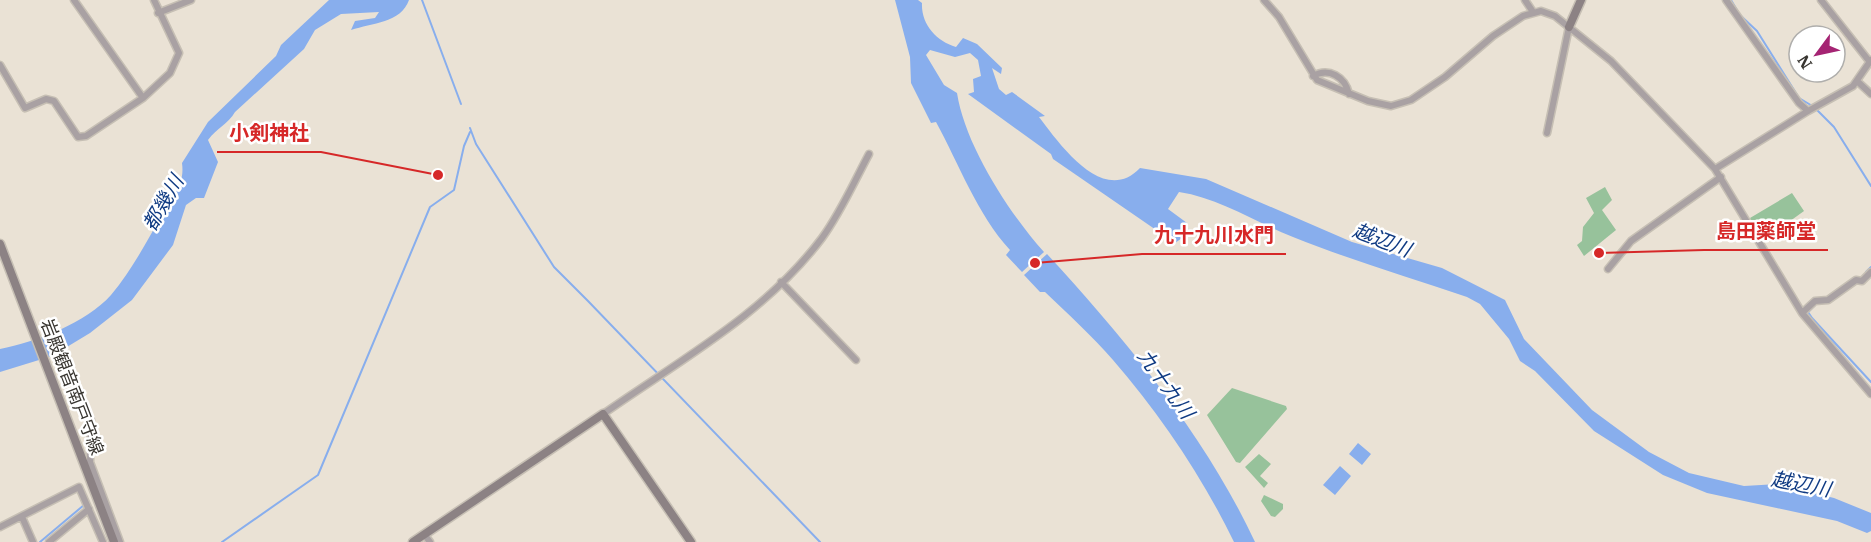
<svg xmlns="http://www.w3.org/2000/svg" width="1871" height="542" font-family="'IBM Plex Serif','Noto Sans JP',serif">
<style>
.green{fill:#97c29b}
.water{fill:#88aeed}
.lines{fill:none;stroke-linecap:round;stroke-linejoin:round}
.stream{stroke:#88aeed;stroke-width:2}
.street-casing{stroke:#c6bfb4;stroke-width:9}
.secondary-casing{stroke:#c6bfb4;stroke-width:11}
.street{stroke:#a9a1a3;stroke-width:6}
.secondary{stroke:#8c8284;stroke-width:8}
.labels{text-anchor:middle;stroke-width:5;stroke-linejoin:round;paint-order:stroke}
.street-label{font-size:18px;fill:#383530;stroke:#fff}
.water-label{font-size:20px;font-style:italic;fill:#103b83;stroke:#fff}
.leader{fill:none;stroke:#d62828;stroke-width:2}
.callout-dot{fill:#d62828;stroke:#fff;stroke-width:2}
.callout-label{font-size:20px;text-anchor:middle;font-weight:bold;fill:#d62828;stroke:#fff;stroke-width:5;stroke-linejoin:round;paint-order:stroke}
</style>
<rect width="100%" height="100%" fill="#eae2d5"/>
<path class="green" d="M1605 187 1612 200 1602 210 1616 230 1584 256 1577 245 1582 241 1583 227 1594 213 1586 198Z
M1792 193 1804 211 1764 240 1750 218Z
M1232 388 1286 406 1287 409 1240 463 1236 462 1207 415Z
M1259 454 1271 464 1260 476 1268 483 1264 488 1245 467Z
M1264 495 1283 504V509L1275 517 1271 516 1261 501Z"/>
<path class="water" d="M329 0H409C401 23 372 23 351 30L355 21 375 18 379 12 341 14 315 30 304 49 235 112C228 124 217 128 208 140L218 162 204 198H196L186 205 173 245 132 300 90 333 52 356 0 372V349C36 342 86 323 111 295 132 270 147 241 163 213 173 194 185 185 182 163L208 122 276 56 281 45Z
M895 0H918L922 3C921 24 936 41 956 47L963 38 977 44 1002 68 1001 74 992 68 999 89 1006 95 1012 92 1045 116 1039 117C1059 143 1103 207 1140 168L1206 179 1352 242 1442 268 1505 300 1524 339 1592 410 1649 452 1689 473 1744 486 1778 484 1834 498 1871 513V531L1867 533 1837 521 1707 493 1663 475 1594 431 1535 371 1520 361 1509 339 1480 304 1467 297C1409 277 1350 260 1293 237 1255 222 1219 198 1179 192L1168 209 1187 223 1189 233 1175 243 1053 159 1051 154 968 94 974 92 973 79 981 76 978 60 970 53 955 57 930 50 926 55 944 85 957 93C965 145 1009 213 1044 252L1022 272 1006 255 1010 250C977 214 959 164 936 122L931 123 911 83 910 57Z
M1047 254C1126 340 1205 435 1255 542H1234C1203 478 1160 414 1113 360 1092 336 1068 314 1045 292H1040L1024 275Z
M1358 443 1371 454 1362 465 1349 454Z
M1340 466 1351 476 1335 495 1323 485Z"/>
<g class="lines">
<path class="stream" d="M422 0 461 104
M1731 0 1738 12
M1741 16 1757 31 1799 98 1814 107 1834 127 1871 186
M470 128 476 144 554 267 588 301 820 542
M1866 272 1871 267
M1829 302 1839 295
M1815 305 1808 312 1812 318 1871 382
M40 542 84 505
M222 542 318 475 430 207 454 190 464 146 470 132"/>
<defs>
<path id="street" d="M74 0 143 98 170 73 179 53 154 0
M1264 0 1279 17 1317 80 1368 101 1391 106 1411 100 1445 77 1493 36 1523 16 1541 11 1555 16 1611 61 1715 169 1802 313 1871 394
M1525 0 1533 12
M1726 0 1799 103 1808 111
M1821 0 1869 61
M158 13 191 0
M0 65 25 108 46 99 54 101 78 137 86 136 143 98
M1313 76C1329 67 1345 77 1349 94
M1857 81 1871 94
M1547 133 1569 27
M1715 169 1808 111 1853 86 1871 60
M1608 269 1631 241 1721 177
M781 282 856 360
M1802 313 1815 301 1828 300 1856 280 1862 281 1871 272
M603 414C680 360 765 314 822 238 841 212 854 182 869 154
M91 420 90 462 120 542
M22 517 33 542
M0 527 79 487 103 542
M424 534 430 542
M49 542 89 509"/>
<path id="secondary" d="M1569 27 1581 0
M0 244 114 542
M413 542 603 414 691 542"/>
</defs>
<use href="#street" class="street-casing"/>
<use href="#secondary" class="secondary-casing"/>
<use href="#street" class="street"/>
<use href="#secondary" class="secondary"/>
</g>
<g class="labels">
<g class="street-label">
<text transform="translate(72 387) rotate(69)" y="6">岩殿観音南戸守線</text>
</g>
<g class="water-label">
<text transform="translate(163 203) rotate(-60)" y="7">都幾川</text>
<text transform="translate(1382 240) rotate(21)" y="7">越辺川</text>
<text transform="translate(1166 384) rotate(54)" y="7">九十九川</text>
<text transform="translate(1801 484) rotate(11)" y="7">越辺川</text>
</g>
</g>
<path class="leader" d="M438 175L321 152H217M1599 253L1704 250H1828M1035 263L1142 254H1286"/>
<g class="callout-dot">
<circle cx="438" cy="175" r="6"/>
<circle cx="1599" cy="253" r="6"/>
<circle cx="1035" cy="263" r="6"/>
</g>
<g class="callout-label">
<text x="269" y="140">小剣神社</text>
<text x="1766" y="238">島田薬師堂</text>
<text x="1214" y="242">九十九川水門</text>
</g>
<g transform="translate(1817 54) rotate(237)"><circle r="28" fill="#ffffff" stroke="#afaeac" stroke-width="1.5"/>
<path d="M0-4.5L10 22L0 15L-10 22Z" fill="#a52473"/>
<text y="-9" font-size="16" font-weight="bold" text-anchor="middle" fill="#383530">N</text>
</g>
</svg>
